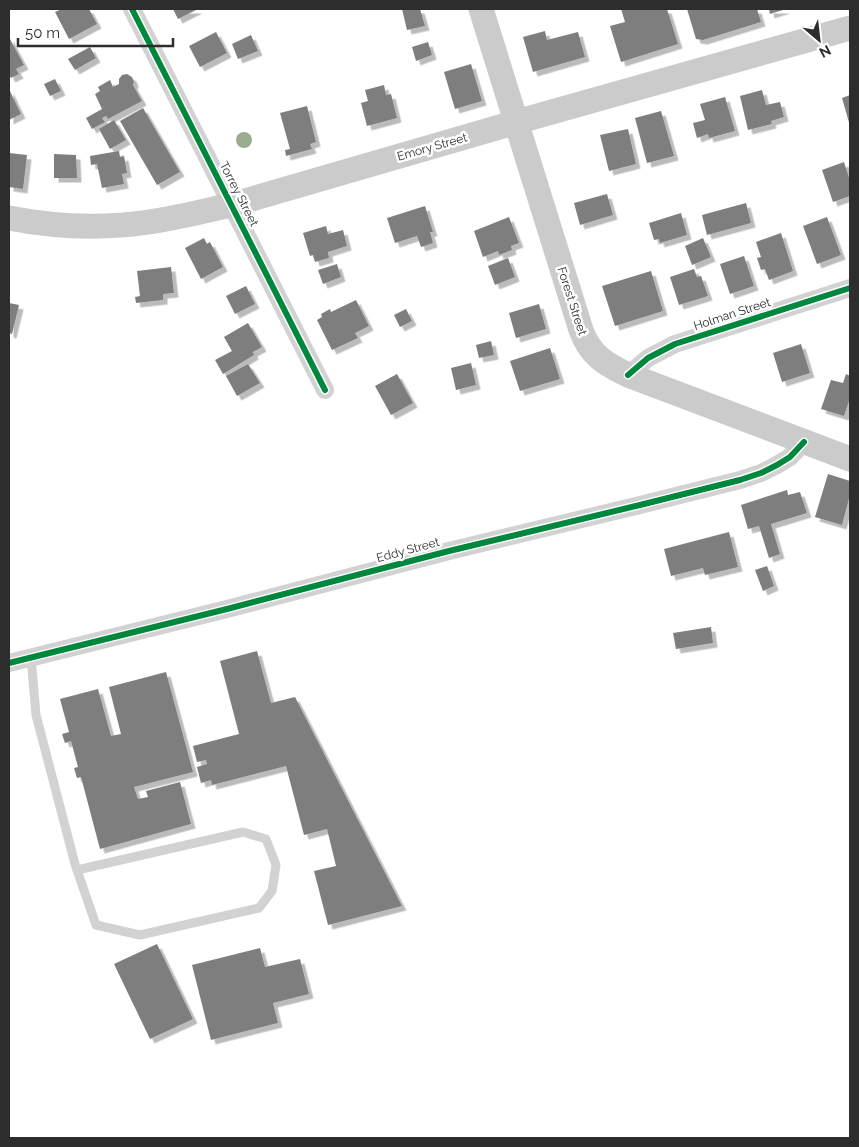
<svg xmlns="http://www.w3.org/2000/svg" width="859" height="1147" font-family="Raleway,sans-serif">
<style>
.building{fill:#7e7e7e;filter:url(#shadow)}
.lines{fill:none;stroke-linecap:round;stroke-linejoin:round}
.service{stroke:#d2d2d2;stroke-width:9}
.minor{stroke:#d2d2d2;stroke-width:18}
.secondary{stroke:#cbcbcb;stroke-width:25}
.cycleway-casing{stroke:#fff;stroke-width:9}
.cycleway{stroke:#00873e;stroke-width:6}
.tree{fill:#9bac93}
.labels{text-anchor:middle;stroke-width:5;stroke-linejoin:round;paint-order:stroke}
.street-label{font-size:12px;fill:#2d2d2d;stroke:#fff}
</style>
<defs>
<filter id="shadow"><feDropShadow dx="4.5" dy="4.5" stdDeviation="0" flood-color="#0004"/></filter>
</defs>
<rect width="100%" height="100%" fill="#fff"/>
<path class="building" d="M62 9H89L97 24 69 39 55 12Z
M173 9H198L178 19Z
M402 9H420L425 26 407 30Z
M621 9H667L678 44 621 62 610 26 625 22Z
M687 9H757L761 22 703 40 696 39Z
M769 9H786L770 14Z
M545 31 547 40 578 32 585 57 533 72 523 37Z
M216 32 227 53 200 67 189 46Z
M251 35 258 51 238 59 232 44Z
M9 37 24 65 16 69 19 74 11 78 9 75Z
M428 42 432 55 416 61 412 47Z
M90 47 96 58 75 70 68 59Z
M471 64 482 101 455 109 444 72Z
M127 74 132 77 134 82 133 85 142 101 108 119 106 116 102 118 105 122 92 129 86 118 102 109 95 94 100 91 98 87 110 80 113 87 119 84V79L122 75Z
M55 79 61 91 50 96 44 84Z
M384 85 386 95 391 94 397 118 367 126 361 103 368 101 365 90Z
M9 89 21 114 9 120Z
M762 90 766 105 780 102 784 117 771 121 772 124 748 130 740 96Z
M850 95V126L842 98Z
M725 97 735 131 709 138 708 134 697 138 693 123 705 120 700 104Z
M307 106 316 142 310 144 312 149 286 156 285 150 290 149 280 113Z
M143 108 180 172 157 185 120 121Z
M661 111 674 156 647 163 635 118Z
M114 120 126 140 110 149 99 129Z
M628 129 636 164 609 171 600 135Z
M119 151 120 157 124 156 127 173 122 174 124 184 102 188 97 164 91 165 90 156Z
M9 153 27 155 23 189 9 187Z
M54 154 76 155 77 178H54Z
M844 162 850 181V196L833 202 822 170Z
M607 194 613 215 580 225 574 203Z
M746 203 751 223 707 235 702 215Z
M425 206 433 232H430L433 243 421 247 417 236 395 243 387 218Z
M681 213 687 235 660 243 659 239 654 240 649 223Z
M509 217 519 243 511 246 512 250 499 255 498 251 483 257 474 231Z
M827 217 841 255 817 264 803 226Z
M326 226 328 234 343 230 347 246 328 252 329 258 315 262 313 255 310 256 303 233Z
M781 233 793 271 769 280 765 269 761 270 757 258 761 257 756 242Z
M204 238 207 244 210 242 223 267 201 279 185 248Z
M703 238 711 257 692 265 685 246Z
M744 256 754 286 730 294 720 264Z
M508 258 515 277 495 285 488 266Z
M337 264 341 277 323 284 318 270Z
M171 267 174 293 163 294V300L136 303 135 297 140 296 137 271Z
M694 269 697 277 701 276 708 296 679 305 670 277Z
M651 271 663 311 615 326 602 286Z
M246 286 255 304 235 314 226 296Z
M356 300 369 326 355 333 358 338 332 350 317 320 322 317 321 314 330 309 331 312Z
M9 303 19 305 12 334 9 333Z
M539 304 546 329 516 338 509 313Z
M406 309 412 321 400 327 394 315Z
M248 323 262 347 253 352 254 355 223 374 215 360 232 351 224 337Z
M491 341 494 355 479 358 476 345Z
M801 344 810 373 782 382 773 353Z
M550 348 560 379 520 391 510 361Z
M471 363 476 385 456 390 451 368Z
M248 364 260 383 237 396 226 376Z
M397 374 413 403 391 415 375 386Z
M846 374 850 376V398L844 416 821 409 831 380 843 383Z
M828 474 850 481V495L842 525 815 517Z
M787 490 788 495 800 492 807 513 771 524 780 554 769 558 759 526 748 529 741 505Z
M729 532 738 567 705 575 703 568 671 576 664 549Z
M767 566 774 586 763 591 755 570Z
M711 627 713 643 676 649 673 633Z
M257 651 271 703 295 697 402 906 328 925 314 871 336 866 327 829 304 835 286 766 212 785 211 780 201 783 197 767 207 764 206 760 197 762 193 746 239 734 220 661Z
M166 672 193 772 134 787 138 799 148 797 146 791 180 782 191 824 100 849 81 777 77 778 74 768 78 767 71 741 65 743 62 734 69 732 60 699 98 689 111 736 121 734 109 687Z
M157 944 193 1019 150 1039 114 964Z
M260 948 265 967 300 959 309 994 273 1003 278 1023 211 1040 192 965Z"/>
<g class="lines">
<path class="service" d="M31 657 36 715 75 864 77 870 96 925 140 935 259 908 272 891 276 865 266 839 243 832 77 870"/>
<path class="minor" d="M132 9 325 390
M628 375 648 358 675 344 850 288
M9 663 227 609 449 551 640 505 740 480 761 473 777 465 790 457 804 442"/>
<path class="secondary" d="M481 9 581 330C590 355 605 364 628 375L850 459
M9 218C55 227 102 229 149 222 177 218 204 211 231 205L534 117 850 28"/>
<defs>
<path id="cycleway" d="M132 9 325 390
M628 375 648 358 675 344 850 288
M9 663 227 609 449 551 640 505 740 480 761 473 777 465 790 457 804 442"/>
</defs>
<use href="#cycleway" class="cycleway-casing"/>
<use href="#cycleway" class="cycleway"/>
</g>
<circle class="tree" cx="244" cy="140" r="8"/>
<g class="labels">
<g class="street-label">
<text transform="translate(432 147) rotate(-16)" y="4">Emory Street</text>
<text transform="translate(239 194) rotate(63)" y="4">Torrey Street</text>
<text transform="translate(572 301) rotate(72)" y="4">Forest Street</text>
<text transform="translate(732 314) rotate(-18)" y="4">Holman Street</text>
<text transform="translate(408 550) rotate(-15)" y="4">Eddy Street</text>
</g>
</g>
<rect width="859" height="1147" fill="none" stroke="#2d2d2d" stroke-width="20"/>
<g transform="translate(819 40) rotate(152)" stroke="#ffffff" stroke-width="4" paint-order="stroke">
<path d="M0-4L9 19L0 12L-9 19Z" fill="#2d2d2d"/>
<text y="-8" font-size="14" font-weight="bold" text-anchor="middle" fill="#2d2d2d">N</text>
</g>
<path d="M18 38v8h155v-8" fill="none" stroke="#2d2d2d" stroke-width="2.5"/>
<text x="25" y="38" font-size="15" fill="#2d2d2d" stroke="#ffffff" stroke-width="4" paint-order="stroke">50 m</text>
</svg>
